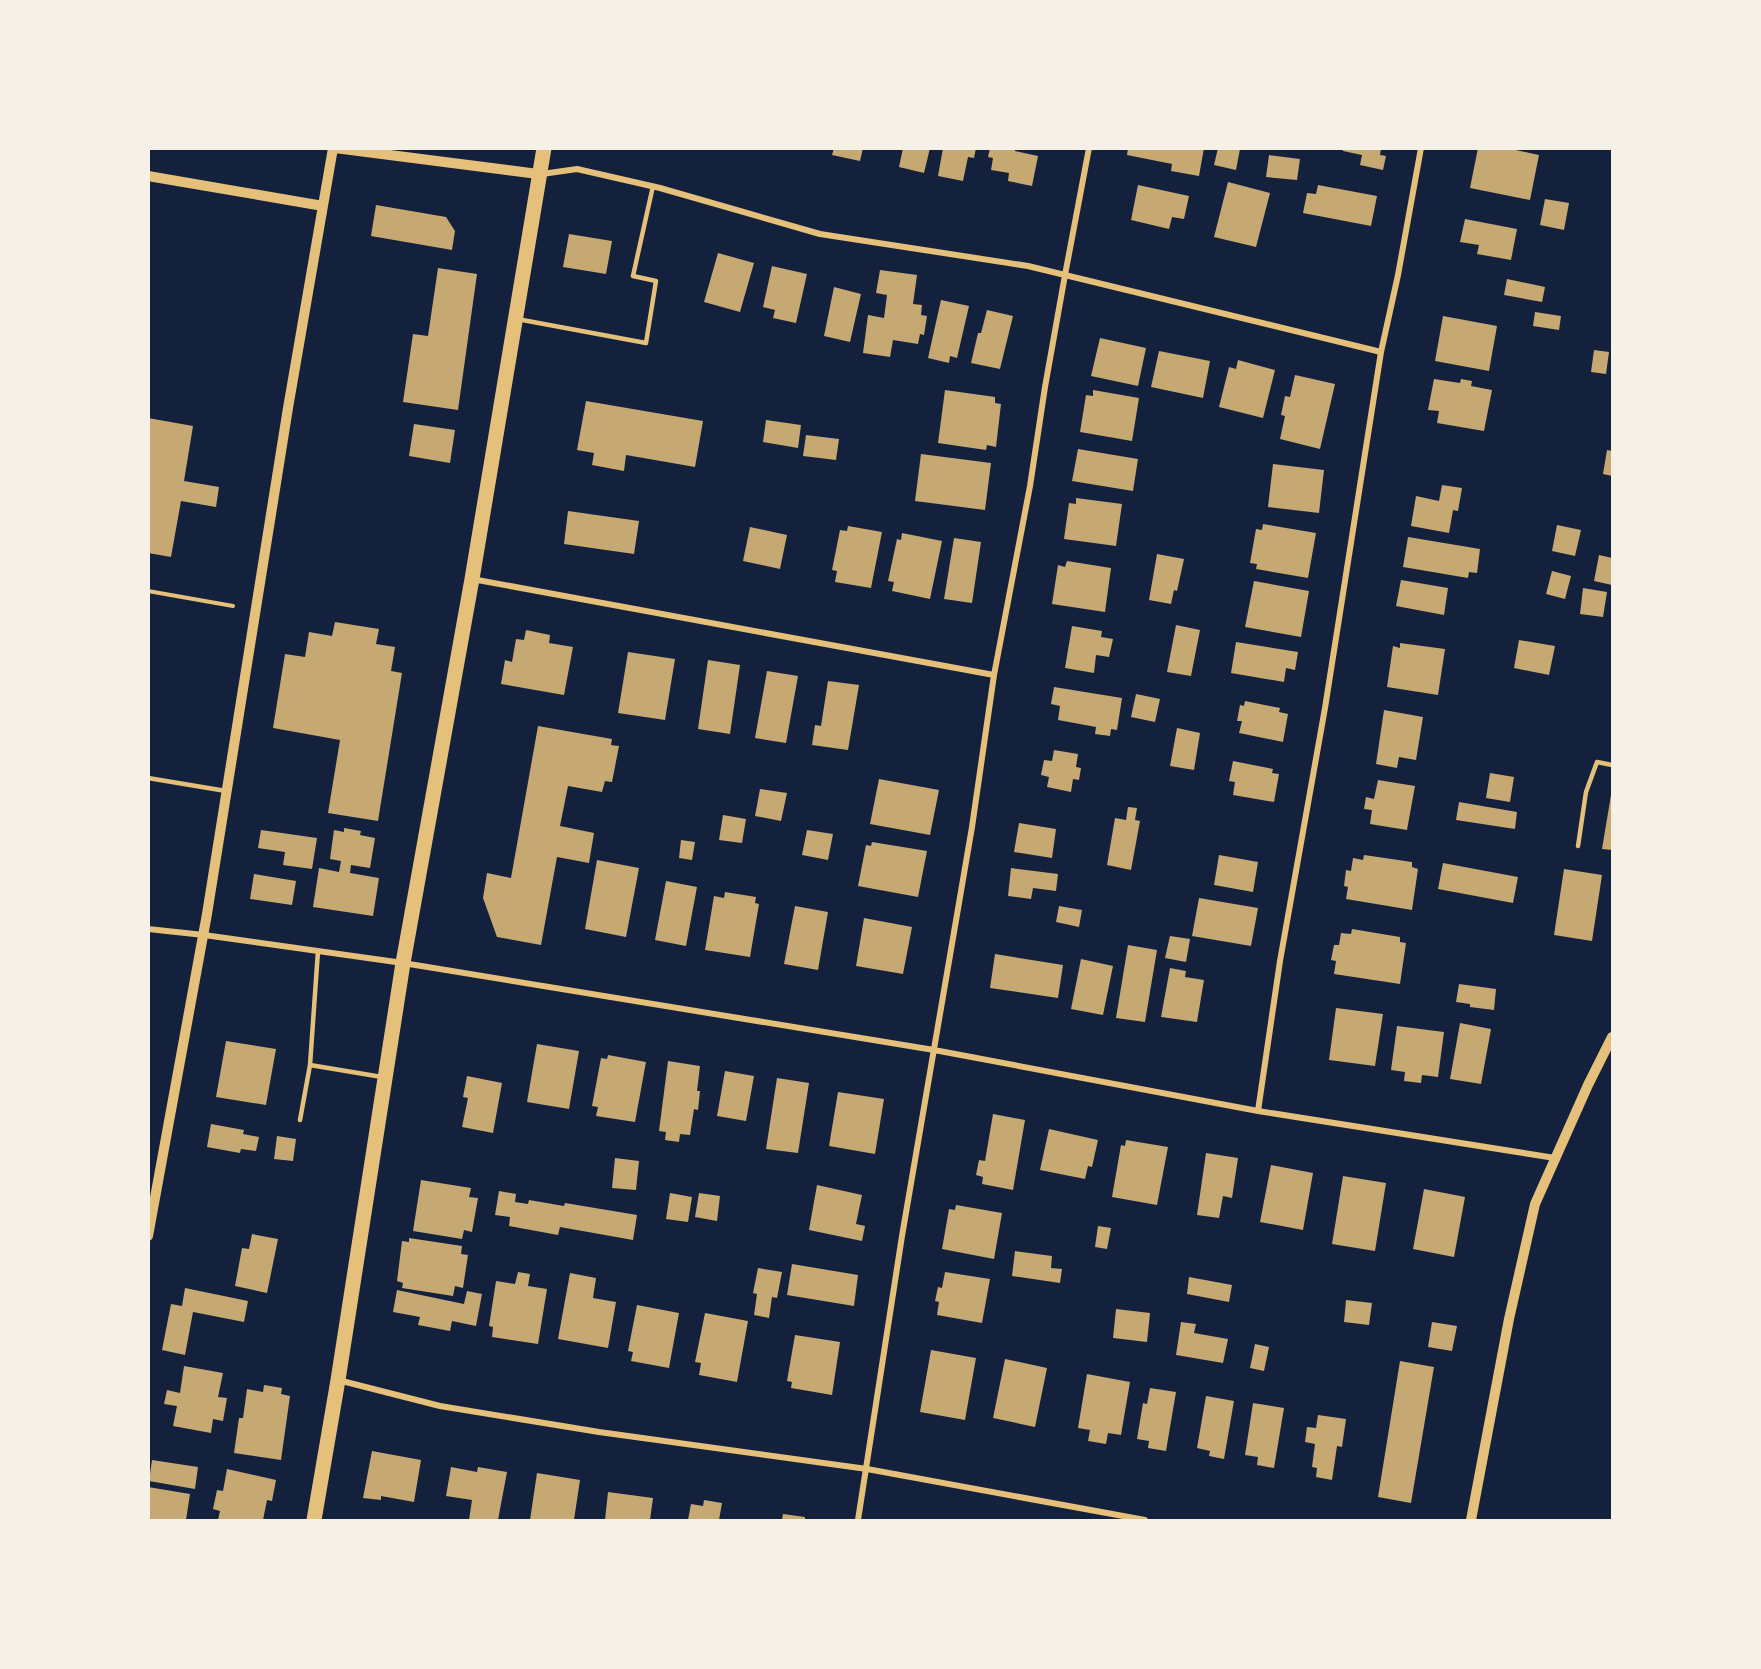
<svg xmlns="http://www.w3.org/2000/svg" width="1761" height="1669" font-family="'IBM Plex Sans',sans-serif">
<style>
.building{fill:#c6a872}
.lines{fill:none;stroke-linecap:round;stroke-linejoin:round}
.path{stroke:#e5c07b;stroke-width:4}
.service{stroke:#e5c07b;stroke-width:4.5}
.minor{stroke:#e5c07b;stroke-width:6}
.tertiary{stroke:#e5c07b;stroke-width:10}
.primary{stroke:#e5c07b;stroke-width:15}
</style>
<rect width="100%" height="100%" fill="#14213d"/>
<path class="building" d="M834 148H863L860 161 832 155Z
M903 148H930L924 173 899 167Z
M943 148H976L974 158 968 157 963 181 938 176Z
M990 148H1015V151L1038 156 1032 186 1008 181 1009 173 991 170 993 158 988 157Z
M1128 148H1204L1199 176 1171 171 1172 164 1127 155Z
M1218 148 1240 149 1236 170 1214 165Z
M1343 148H1381L1380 155 1386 156 1383 170 1360 165 1362 155 1343 151Z
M1478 148H1507L1539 155 1530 200 1470 188Z
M1269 155 1300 159 1297 180 1266 177Z
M1228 182 1270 193 1256 247 1214 237Z
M1138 185 1189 196 1184 219 1172 217 1169 229 1131 220Z
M1318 185 1377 196 1371 226 1303 213 1307 193 1316 194Z
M1545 199 1569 203 1564 230 1540 225Z
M376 205 446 217 455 231 452 250 371 236Z
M1465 219 1517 229 1511 260 1477 254 1479 245 1460 242Z
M569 234 612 241 606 274 563 267Z
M718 253 754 263 740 312 704 302Z
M772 266 807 274 796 323 773 318 775 310 763 307Z
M438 268 477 274 458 410 403 402 413 334 428 336Z
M880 270 917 275 913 304 922 305 921 315 927 316 924 335 920 334 918 344 893 340 890 357 863 353 868 315 884 318 887 295 876 293Z
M1507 279 1545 287 1542 302 1504 295Z
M834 287 861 294 850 342 824 336Z
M941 300 969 306 957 358 950 356 949 363 928 358Z
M987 310 1013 316 1000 369 971 363 978 333H981Z
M1535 312 1561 316 1559 330 1533 326Z
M1443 316 1497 326 1489 371 1435 361Z
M1100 338 1146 348 1138 386 1091 376Z
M1594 350 1609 352 1606 374 1591 372Z
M1159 351 1210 361 1203 398 1151 387Z
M1238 360 1275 370 1263 418 1219 407 1229 367 1236 369Z
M1295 375 1335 384 1320 449 1280 439 1285 416 1281 415 1285 396 1290 397Z
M1434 379 1460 383 1461 379 1472 381 1471 386 1492 390 1484 431 1437 423 1439 411 1428 410Z
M945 390 995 397V403L1001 404 996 447 987 445 986 450 938 443Z
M1093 390 1139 398 1132 441 1080 432 1086 395 1093 396Z
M586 401 703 421 695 467 626 455 624 471 592 465 594 453 577 450Z
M148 418 193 426 184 481 219 487 216 507 181 501 171 557 148 553Z
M766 420 801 425 798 448 763 442Z
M414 424 455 430 450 463 409 456Z
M806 435 839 439 836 460 803 456Z
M1078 449 1138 459 1133 491 1072 481Z
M1607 450 1612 451V476L1603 474Z
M921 454 991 463 985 510 915 501Z
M1273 464 1324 470 1319 513 1268 507Z
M1442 485 1462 488 1458 511 1453 510 1449 533 1411 526 1416 496 1439 501Z
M1076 498 1122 504 1116 546 1064 539 1069 503 1076 504Z
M568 511 639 521 634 554 564 544Z
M1263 524 1316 533 1308 578 1256 569 1257 564 1250 563 1256 529 1262 530Z
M1557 525 1581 530 1575 556 1552 551Z
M848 526 882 532 871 588 835 582 837 571 832 570 840 530 847 531Z
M750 527 787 535 780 569 743 561Z
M902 533 942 541 930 599 892 591 894 582 888 581 897 539 901 540Z
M1408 537 1480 549 1477 573 1469 572 1468 578 1403 567Z
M954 538 981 542 972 603 944 599Z
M1157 554 1184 559 1177 591 1174 590 1171 604 1149 600Z
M1599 555 1612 558V585L1594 581Z
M1067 561 1111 568 1105 612 1052 604 1058 565 1065 567Z
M1552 571 1571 576 1565 599 1546 594Z
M1401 580 1448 588 1444 615 1396 606Z
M1254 581 1309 591 1301 637 1245 627Z
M1583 588 1607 592 1603 617 1580 614Z
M335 622 379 629 376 644 395 647 391 671 402 673 378 821 328 813 340 740 273 728 285 654 305 657 309 632 332 636Z
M1176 625 1200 630 1191 676 1167 672Z
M1072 626 1102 631 1101 637 1113 639 1109 657 1096 655 1094 673 1065 668Z
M526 630 550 635 549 643 573 647 564 695 501 684 505 660 512 662 516 639 524 640Z
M1519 640 1555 646 1549 675 1514 668Z
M1236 642 1298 652 1295 670 1286 668 1284 682 1231 673Z
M1400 643 1445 649 1438 695 1387 687 1393 646 1400 648Z
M628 652 675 659 665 720 618 713Z
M708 660 740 665 730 734 698 729Z
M767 671 798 676 786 743 755 738Z
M828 681 859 685 848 750 812 745 815 725 821 726Z
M1054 687 1122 698 1117 730 1111 729 1110 736 1095 734 1096 727 1058 720 1060 706 1051 704Z
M1136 694 1160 699 1155 722 1131 717Z
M1245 701 1280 708 1279 712 1288 714 1283 742 1239 733 1242 721H1237L1240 705 1244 706Z
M1384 710 1423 717 1416 760 1399 757 1397 768 1376 764Z
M538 726 612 739 611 745 619 746 612 782 605 781 602 792 568 786 560 826 594 833 589 863 557 857 541 945 497 937 483 898 487 873 511 878Z
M1177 728 1200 733 1194 770 1170 766Z
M1054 750 1078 754 1076 767 1081 768 1079 780 1073 779 1071 792 1047 787 1049 777 1041 775 1044 760 1052 761Z
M1233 761 1273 769 1272 773 1279 774 1274 802 1233 795 1235 782 1229 781Z
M1490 773 1514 777 1510 802 1486 798Z
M879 779 939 790 930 835 870 824Z
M1378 780 1415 786 1407 830 1370 824 1372 810 1364 809 1366 797 1374 799Z
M760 789 787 793 781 821 755 816Z
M1611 795H1612V850L1602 849Z
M1459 802 1517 812 1515 829 1456 820Z
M1128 807 1137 808 1135 820 1140 821 1131 870 1107 865 1115 818 1126 820Z
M723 815 746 819 742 843 719 840Z
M1019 823 1056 829 1052 858 1014 852Z
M344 828 361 831 360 835 375 838 370 868 351 865 350 873 379 878 373 916 313 907 319 868 339 872 341 861 330 859 334 830 344 832Z
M261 830 317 838 312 869 283 865 285 852 258 848Z
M807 830 833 834 828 860 802 855Z
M681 840 695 842 692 860 679 858Z
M872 842 927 851 918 897 858 886 866 845 871 846Z
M1219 855 1258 862 1253 892 1214 885Z
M1364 855 1412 862V867L1418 869 1412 910 1346 899 1348 887 1344 886 1346 870 1351 871 1353 858 1363 860Z
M597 860 639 868 626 937 585 929Z
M1443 863 1518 877 1513 903 1438 889Z
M1011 868 1058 874 1056 891 1033 888 1031 899 1008 896Z
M1564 869 1602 875 1592 941 1554 935Z
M254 874 296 881 292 905 250 899Z
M666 881 697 887 686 946 655 940Z
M725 892 756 897 755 903 759 904 750 957 705 950 714 896 724 898Z
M1199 898 1258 908 1251 946 1192 936Z
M795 906 828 912 818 970 784 964Z
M1059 906 1082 910 1079 927 1056 922Z
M864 918 912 927 903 974 856 966Z
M1352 929 1400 937V942L1406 943 1400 984 1334 974 1336 961 1331 960 1334 945H1339L1341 933 1351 934Z
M1170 936 1190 939 1186 962 1165 958Z
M1128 945 1157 950 1145 1022 1116 1018Z
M995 954 1063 965 1058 998 990 988Z
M1081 959 1113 966 1103 1015 1071 1009Z
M1170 968 1186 971 1185 977 1204 980 1197 1022 1161 1017Z
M1459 984 1496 989 1494 1010 1470 1007V1004L1456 1002Z
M1336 1008 1383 1014 1375 1066 1329 1060Z
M1460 1023 1491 1029 1481 1084 1450 1079Z
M1397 1026 1444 1032 1438 1077 1422 1075 1421 1083 1404 1081 1405 1072 1391 1070Z
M226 1041 276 1049 266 1105 216 1097Z
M537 1044 579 1051 569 1109 527 1102Z
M608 1055 646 1062 635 1122 596 1116 598 1107 592 1106 601 1058 607 1059Z
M668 1061 700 1066 697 1091H700L698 1110 694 1109 690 1135 680 1134 679 1142 665 1140 666 1132 659 1131Z
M725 1071 754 1076 746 1121 717 1116Z
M467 1076 502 1083 493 1133 462 1127 468 1098 463 1097Z
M777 1078 809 1083 798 1153 766 1149Z
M838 1092 884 1099 875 1154 829 1146Z
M993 1114 1025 1120 1013 1190 982 1184 983 1177 976 1175 979 1160 985 1161Z
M211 1124 244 1130 243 1134 259 1137 256 1151 241 1149 240 1153 207 1147Z
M1049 1129 1098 1140 1092 1167 1088 1166 1085 1179 1040 1170Z
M277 1136 296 1139 293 1161 274 1159Z
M1126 1140 1168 1147 1157 1205 1112 1197 1121 1145 1125 1146Z
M1206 1153 1238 1158 1232 1198 1223 1196 1219 1218 1197 1215Z
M615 1158 639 1161 636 1190 612 1188Z
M1271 1165 1313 1173 1303 1230 1260 1222Z
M1343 1176 1386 1183 1375 1251 1332 1244Z
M421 1180 471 1188 469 1197 478 1198 472 1232 464 1230 462 1239 413 1231Z
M817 1185 862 1195 856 1224 865 1226 862 1241 809 1230Z
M1424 1189 1465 1197 1454 1257 1413 1249Z
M499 1191 516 1194 515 1202 528 1204 529 1200 564 1206 565 1203 637 1215 633 1240 560 1227 558 1235 509 1226 510 1217 495 1215Z
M670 1193 692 1197 688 1222 666 1219Z
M699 1193 720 1196 717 1221 695 1217Z
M956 1205 1002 1213 994 1259 942 1249 949 1209 955 1210Z
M1098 1226 1111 1228 1107 1249 1095 1247Z
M252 1234 278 1239 267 1293 235 1286 242 1248 249 1249Z
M409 1238 462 1246 461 1254 468 1255 463 1288 455 1286 453 1296 402 1288 403 1283 397 1281 402 1241 409 1242Z
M1015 1251 1052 1256 1051 1268 1062 1269 1060 1283 1012 1276Z
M792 1264 858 1275 854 1306 787 1295Z
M758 1268 782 1272 777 1298 772 1297 769 1318 754 1315 757 1294 753 1293Z
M518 1272 530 1274 528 1286 547 1289 538 1344 492 1337 493 1327 489 1326 496 1281 515 1284Z
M945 1272 990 1279 982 1323 937 1315 939 1302 935 1301 938 1287 942 1288Z
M570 1273 596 1278 593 1298 616 1302 608 1348 558 1339Z
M1189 1277 1232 1285 1229 1302 1187 1294Z
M185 1288 248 1301 244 1322 193 1312 185 1355 162 1350 171 1304 182 1306Z
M397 1290 464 1304 467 1291 482 1294 476 1326 452 1321 450 1331 418 1325 420 1317 393 1312Z
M1346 1300 1372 1303 1369 1325 1344 1322Z
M637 1305 679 1313 669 1368 631 1361 633 1352 628 1351Z
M1116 1309 1150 1313 1147 1342 1113 1338Z
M705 1313 748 1321 737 1382 699 1375 701 1363 695 1362Z
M1181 1322 1196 1324 1194 1333 1228 1339 1223 1363 1176 1355Z
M1432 1322 1457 1326 1452 1351 1428 1347Z
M795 1335 840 1342 832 1395 791 1388 792 1382 787 1381Z
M1255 1344 1269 1347 1264 1371 1250 1368Z
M931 1350 976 1358 965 1420 920 1412Z
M1005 1359 1047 1368 1035 1427 993 1418Z
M1400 1361 1434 1367 1411 1503 1378 1497Z
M184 1366 223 1373 218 1397 227 1398 223 1421 213 1419 211 1433 173 1426 177 1406 164 1404 167 1390 180 1393Z
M1087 1374 1130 1382 1121 1435 1108 1433 1106 1444 1088 1441 1090 1430 1078 1428Z
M264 1385 282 1388 281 1394 290 1396 281 1460 234 1453 239 1418H243L247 1389 263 1392Z
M1150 1388 1176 1392 1166 1451 1148 1448 1149 1441 1137 1439 1143 1403 1147 1404Z
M1206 1396 1234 1401 1224 1459 1209 1456 1210 1451 1197 1448Z
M1253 1403 1284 1408 1274 1468 1257 1465 1258 1457 1245 1455Z
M1318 1415 1346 1419 1342 1447 1337 1446 1332 1480 1316 1477 1317 1468 1312 1467 1315 1444 1305 1442 1307 1427 1316 1428Z
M372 1451 421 1460 414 1502 381 1496V1500L363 1498Z
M152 1460 198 1467 195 1489 149 1481Z
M451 1467 477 1472 478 1467 507 1472 498 1520H469L472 1500 446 1496Z
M227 1469 276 1480 272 1501 267 1500 263 1520H218L220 1511 213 1509 217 1490 223 1491Z
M537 1473 580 1480 574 1520H530Z
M148 1487 190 1494 186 1520H159L148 1519Z
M608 1492 653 1498 650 1520H605Z
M704 1500 722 1503 719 1520H688L691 1504 703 1506Z
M783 1514 805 1517V1520H782Z"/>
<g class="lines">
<path class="path" d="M148 591 233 606"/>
<path class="service" d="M517 319 646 343 656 281 633 276 653 186
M148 778 226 791
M1578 846 1586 792 1597 762 1612 765
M310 1065 318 951
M300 1120 310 1065 382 1077"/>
<path class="minor" d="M542 174 577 169 660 188 820 234 1028 266 1381 352
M472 579 994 675
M148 929 204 935 403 963 934 1050 1258 1111 1555 1158
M1258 1111 1280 961 1325 708 1381 352 1398 275 1421 148
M338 1380 440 1406 599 1432 867 1469 1145 1520
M858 1520 902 1236 972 827 994 675 1030 486 1045 387 1065 275 1089 148"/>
<path class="tertiary" d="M335 148 538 174
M148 176 323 206
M148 1236 207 914 288 408 333 148
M1471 1520 1509 1319 1535 1204 1588 1085 1612 1037"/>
<path class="primary" d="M314 1520 338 1380 403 963 472 579 544 148"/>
</g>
<rect width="1761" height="1669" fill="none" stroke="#f6f1e7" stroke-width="300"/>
</svg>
